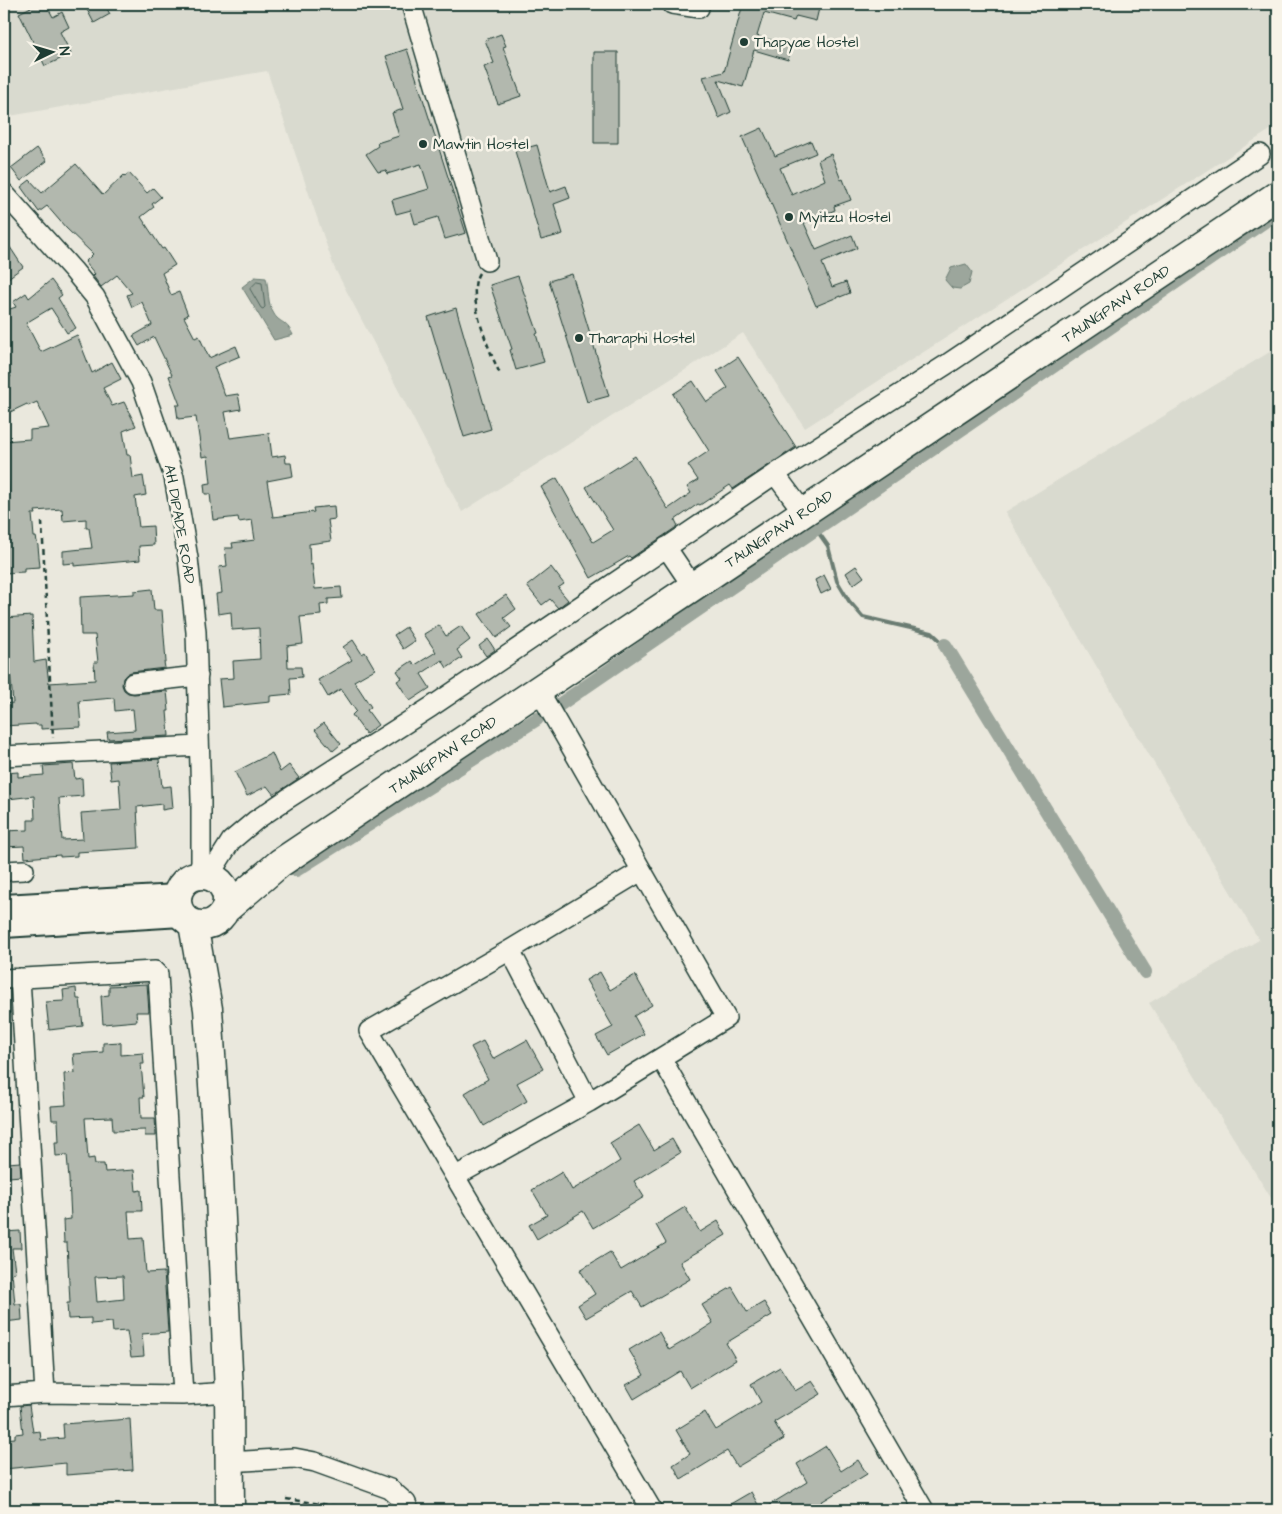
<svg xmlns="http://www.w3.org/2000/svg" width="1282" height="1514" font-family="'Architects Daughter',sans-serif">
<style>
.built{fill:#d9dacf}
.water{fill:#9ca69c;stroke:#6a7c72}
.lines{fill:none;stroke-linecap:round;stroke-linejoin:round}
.shore{stroke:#51675e;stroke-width:1}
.stream{stroke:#6a7c72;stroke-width:4}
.canal{stroke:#9ca69c;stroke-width:14}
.building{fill:#b2b8ae;stroke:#1f3d34;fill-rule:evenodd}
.minor-casing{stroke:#1f3d34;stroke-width:22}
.major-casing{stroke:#1f3d34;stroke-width:28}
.highway-casing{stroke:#1f3d34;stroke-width:31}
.path{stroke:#1f3d34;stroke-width:2.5;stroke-dasharray:5 4;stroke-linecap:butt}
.minor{stroke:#f7f3e8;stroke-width:19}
.major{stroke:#f7f3e8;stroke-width:24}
.highway{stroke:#f7f3e8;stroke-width:28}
.poi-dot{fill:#1f3d34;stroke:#f7f3e8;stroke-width:2}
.labels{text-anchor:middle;stroke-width:5;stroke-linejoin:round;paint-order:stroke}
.poi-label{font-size:15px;fill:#1f3d34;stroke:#f7f3e8;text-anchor:start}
.street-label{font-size:15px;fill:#1f3d34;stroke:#f7f3e8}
</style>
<rect width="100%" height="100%" fill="#eae8dd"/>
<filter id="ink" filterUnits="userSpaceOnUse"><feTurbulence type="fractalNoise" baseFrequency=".02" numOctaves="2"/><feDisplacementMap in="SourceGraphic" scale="10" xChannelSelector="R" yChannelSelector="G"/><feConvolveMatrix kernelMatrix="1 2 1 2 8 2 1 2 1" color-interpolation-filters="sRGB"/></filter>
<g filter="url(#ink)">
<path class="built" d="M4 4H1278V125L805 428 743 333 462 512 334 267 267 71 4 117Z
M1278 347V1209L1149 1003 1259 940 1005 512Z"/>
<path class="water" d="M966 264 972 272 969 284 960 289 952 288 945 280 951 268Z
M255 277 266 278C269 289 267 304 274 314 279 323 286 320 293 335L274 340 242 287Z"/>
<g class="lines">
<path class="shore" d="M257 282 262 283 265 307 263 309 261 308 250 289Z"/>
<path class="stream" d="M816 529 828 546 837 581 849 601 863 617 932 633 945 645"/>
<path class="canal" d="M945 645 1145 972
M559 705 1278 212
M296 870 537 719"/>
</g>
<path class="building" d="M37 4H46L53 17 62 12 69 27 60 32 71 54 45 66 19 13Z
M84 4H104L110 14 94 23Z
M743 4H820L816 21 796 16 794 21 764 13 757 36 792 46 788 60 754 50 743 87 718 80 731 112 719 118 703 77 724 72Z
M501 34 506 46 503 47 521 96 498 104 484 67 494 63 485 40Z
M407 49 466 233 445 239 438 217 415 224 411 210 396 214 392 200 429 189 421 164 387 174 386 170 378 172 366 154 378 146 377 143 399 136 392 113 403 109 386 56Z
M594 52H618V143H594Z
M762 128 775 156 811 141 816 153 780 168 792 195 825 180 818 160 831 154 841 180 843 179 851 200 834 206 835 210 804 223 816 250 852 235 857 248 822 263 832 287 846 282 850 293 840 297V296L816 306 742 137Z
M537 145 550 192 566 186 570 198 554 204 563 234 541 240 515 151Z
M37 148 47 161 21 181 11 168Z
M76 164 103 195 124 175 125 176 129 173 147 193 153 188 161 197 152 204 154 207 141 217 162 249 164 248 175 265 162 273 171 295 179 292 188 315 184 317 195 338 199 336 209 358 236 346 240 356 214 367 225 396 238 394 241 409 225 412 230 438 269 433 272 457 285 455 286 463H291L293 476 267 481 273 517 314 512 313 508 334 506 335 519 328 520 331 541 309 544 310 565 312 564 315 589 341 587 342 598 328 599V604L320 605 321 615 300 617 303 644 287 646 288 667H301L302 677 290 678 291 694 270 696V702L222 707 219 679 234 678 233 661 260 659 259 628 232 630 231 612 218 614 216 594 222 593 219 567 227 566 225 548H233L232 543 255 540 252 520 239 522 238 517 213 520 210 494H205L204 484 211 483 208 456 202 457 196 417 178 419 176 405H180L169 376 172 375 154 337 139 346 133 336 152 325 142 302 132 307 127 295 132 293 117 275 101 287 93 276 95 274 85 262 93 254 66 228 47 206 39 212 21 187 30 180 42 193Z
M4 238 23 267 4 281Z
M572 274 609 396 587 402 549 281Z
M518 276 538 333 536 334 544 362 516 370 510 350 512 349 490 285Z
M51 280 62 295 58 298 76 328 67 333 51 308 26 323 41 352 77 335 92 373 112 362 121 379 103 388 112 406 124 402 136 426 123 431 127 455H130L133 478 143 476 146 495 135 497 139 527 153 526 154 545 139 546 140 560 74 566V563L63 564V551L92 548 89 528H86V519L63 521 62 509 35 511 36 514H32L34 537H36L38 546 40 567 24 568V572L4 573V496H9L4 441 30 439V430L49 428 37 402 28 406 27 404 4 415V378L11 377 4 363V311L16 307 13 302 26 293 29 298Z
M456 308 491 429 464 437 428 317Z
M738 357 796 447 733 489 730 485 700 505 698 504 675 520 678 526 631 558 629 556 591 578 541 487 557 478 593 542 613 530 586 487 635 456 668 509 691 493 687 487 698 480 688 465 709 451 673 394 693 381 707 402 728 388 717 371Z
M856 566 864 577 853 585 846 573Z
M551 567 564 584 558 588 568 600 558 608 550 599 542 605 527 586Z
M824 575 831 589 821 594 815 580Z
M152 589 154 610H162L166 662H164L165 668 131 672 127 674 123 678 122 685 124 690 128 693 134 694 167 691 169 711H167L169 736 108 739 107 732 135 730 133 709 115 711 114 698 79 701 81 727 41 729V725H36V724L4 726V704L13 703 10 670 4 671V654H6L4 618 32 616 34 662 46 660 49 683 95 680 94 662H98L95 635H81L80 597 134 594V591Z
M506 595 516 609 504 618 511 627 496 638 479 614Z
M439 625 446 636 461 626 470 640 457 650 462 658 447 668 442 660 421 674 430 688 410 701 397 681 402 678 397 671 412 661 415 665 436 652 424 634Z
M406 627 415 641 403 649 394 635Z
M488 639 495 650 486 656 479 646Z
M353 640 362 654 365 652 375 669 354 681 371 707 367 710 378 725 366 734 352 715 356 711 341 689 328 697 318 680 352 660 343 647Z
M324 723 341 744 333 751 315 730Z
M272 753 280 772 289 765 299 778 274 795 267 786 247 796 235 772Z
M159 759 162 787 171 786 173 808 162 810V804L137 807 139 848 77 852V856L60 857V855L25 858 24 846 4 847V831L28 830V820H35L34 796 8 799 6 773 18 772V777L44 775 43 766 73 764 75 779 82 778 83 796 59 798 62 840 83 839 81 813 121 810 119 779 111 780 109 762Z
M600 972 610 990 635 975 652 1005 634 1016 644 1034 607 1055 596 1036 613 1027 586 980Z
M147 984 149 1012H136L137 1021 103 1024 101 996 109 995V986Z
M76 988 77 999H80L83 1026 49 1030 46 1002 64 1001 63 990Z
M527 1040 543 1069 517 1083 527 1101 484 1126 465 1093 488 1079 471 1047 483 1041 493 1059Z
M121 1042V1055L143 1053 144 1064H141L144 1097H140L141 1118H155L156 1136H145V1130L113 1131 112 1117 85 1118 88 1159 94 1158 95 1164H104L105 1172 134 1170 136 1191 141 1190 142 1211H128L130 1239 143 1238 146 1273 164 1272 168 1332 142 1334 144 1356 131 1357 127 1331 113 1332 112 1322 91 1324V1318L68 1319 67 1303H70L67 1243H64L63 1220 71 1219 69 1179 67 1155 56 1156 55 1142H59L58 1120H52L51 1106 66 1105 64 1074 75 1073 73 1054 103 1052V1043ZM123 1276 124 1299 97 1302 95 1277Z
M639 1125 654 1150 672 1139 680 1153 634 1181 644 1197 593 1228 583 1211 537 1239 529 1225 547 1215 532 1190 562 1172 572 1190 603 1172 620 1161 610 1143Z
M20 1162 21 1176 9 1177 8 1163Z
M685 1207 700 1232 718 1221 726 1235 680 1262 690 1279 642 1307 632 1291 586 1318 578 1305 595 1294 580 1270 610 1252 621 1270 666 1243 656 1225Z
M20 1231 21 1248H12L15 1272 12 1273 15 1304H21L22 1320 4 1322V1232Z
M732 1287 747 1312 764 1302 772 1315 726 1343 736 1360 690 1388 680 1371 634 1399 626 1385 644 1375 629 1350 659 1332 669 1350 696 1334 713 1323 702 1305Z
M780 1367 795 1391 812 1381 821 1394 774 1422 784 1439 737 1467 727 1451 681 1479 673 1465 690 1454 676 1430 705 1412 716 1430 742 1414 761 1402 751 1384Z
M29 1405 33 1432 40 1431 41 1440 64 1438 63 1424 130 1419 133 1470 66 1475V1463L4 1469V1439L15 1438V1434L23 1433 20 1406Z
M826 1446 841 1471 858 1460 867 1474 821 1502 826 1510H720L751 1492 761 1510 807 1482 797 1464Z"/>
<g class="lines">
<defs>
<path id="minor" d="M411 4 487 261
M672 4 699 8
M4 193 73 270 95 297 141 382 174 477 188 558 196 632 201 800V875
M775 474 804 513
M666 547 693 587
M133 683 198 676
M4 756 199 746
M4 871 24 870
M641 871 510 950 369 1031 652 1510
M209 876 231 841 256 820 287 799 431 707 775 474 949 363 1260 154
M510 950 589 1102
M20 978 45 1393
M4 979 155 971 158 974 183 1395
M661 1058 924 1510
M456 1176 589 1102 726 1018 539 691
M4 1396 45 1393 183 1395 229 1392
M228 1462 294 1458 315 1462 390 1489 406 1503 409 1510"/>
<path id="major" d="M4 907 177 897
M4 925 181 914"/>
<path id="highway" d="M177 900a25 25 0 1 1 50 0a25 25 0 1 1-50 0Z
M226 909 280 863 1278 195
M193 924 208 1009 219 1176 229 1392 230 1510"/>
</defs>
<use href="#minor" class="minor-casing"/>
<use href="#major" class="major-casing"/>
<use href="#highway" class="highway-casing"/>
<path class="path" d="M479 273C465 296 490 352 500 374
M42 522 53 738
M286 1499 363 1510"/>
<use href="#minor" class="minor"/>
<use href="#major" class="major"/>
<use href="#highway" class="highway"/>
</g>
</g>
<g class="poi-dot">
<circle cx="744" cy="42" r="5"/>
<circle cx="423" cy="144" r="5"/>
<circle cx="789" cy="217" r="5"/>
<circle cx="579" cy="338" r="5"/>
</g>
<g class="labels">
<g class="poi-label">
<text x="754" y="47">Thapyae Hostel</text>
<text x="433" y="149">Mawtin Hostel</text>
<text x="799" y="222">Myitzu Hostel</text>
<text x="589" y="343">Tharaphi Hostel</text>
</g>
<g class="street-label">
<text transform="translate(1116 304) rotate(-34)" y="5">TAUNGPAW ROAD</text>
<text transform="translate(180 524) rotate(80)" y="5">AH DIPADE ROAD</text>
<text transform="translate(779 529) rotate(-34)" y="5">TAUNGPAW ROAD</text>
<text transform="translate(443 755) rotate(-34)" y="5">TAUNGPAW ROAD</text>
</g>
</g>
<rect width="1282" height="1514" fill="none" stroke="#f7f3e8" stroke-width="20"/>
<rect x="10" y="10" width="1262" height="1494" fill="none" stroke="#1f3d34" stroke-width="2" filter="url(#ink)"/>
<g transform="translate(52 52) rotate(85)" stroke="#f7f3e8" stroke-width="4" paint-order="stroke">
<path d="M0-4L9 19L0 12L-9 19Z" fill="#1f3d34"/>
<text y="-8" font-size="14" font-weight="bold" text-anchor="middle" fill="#1f3d34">N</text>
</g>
</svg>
